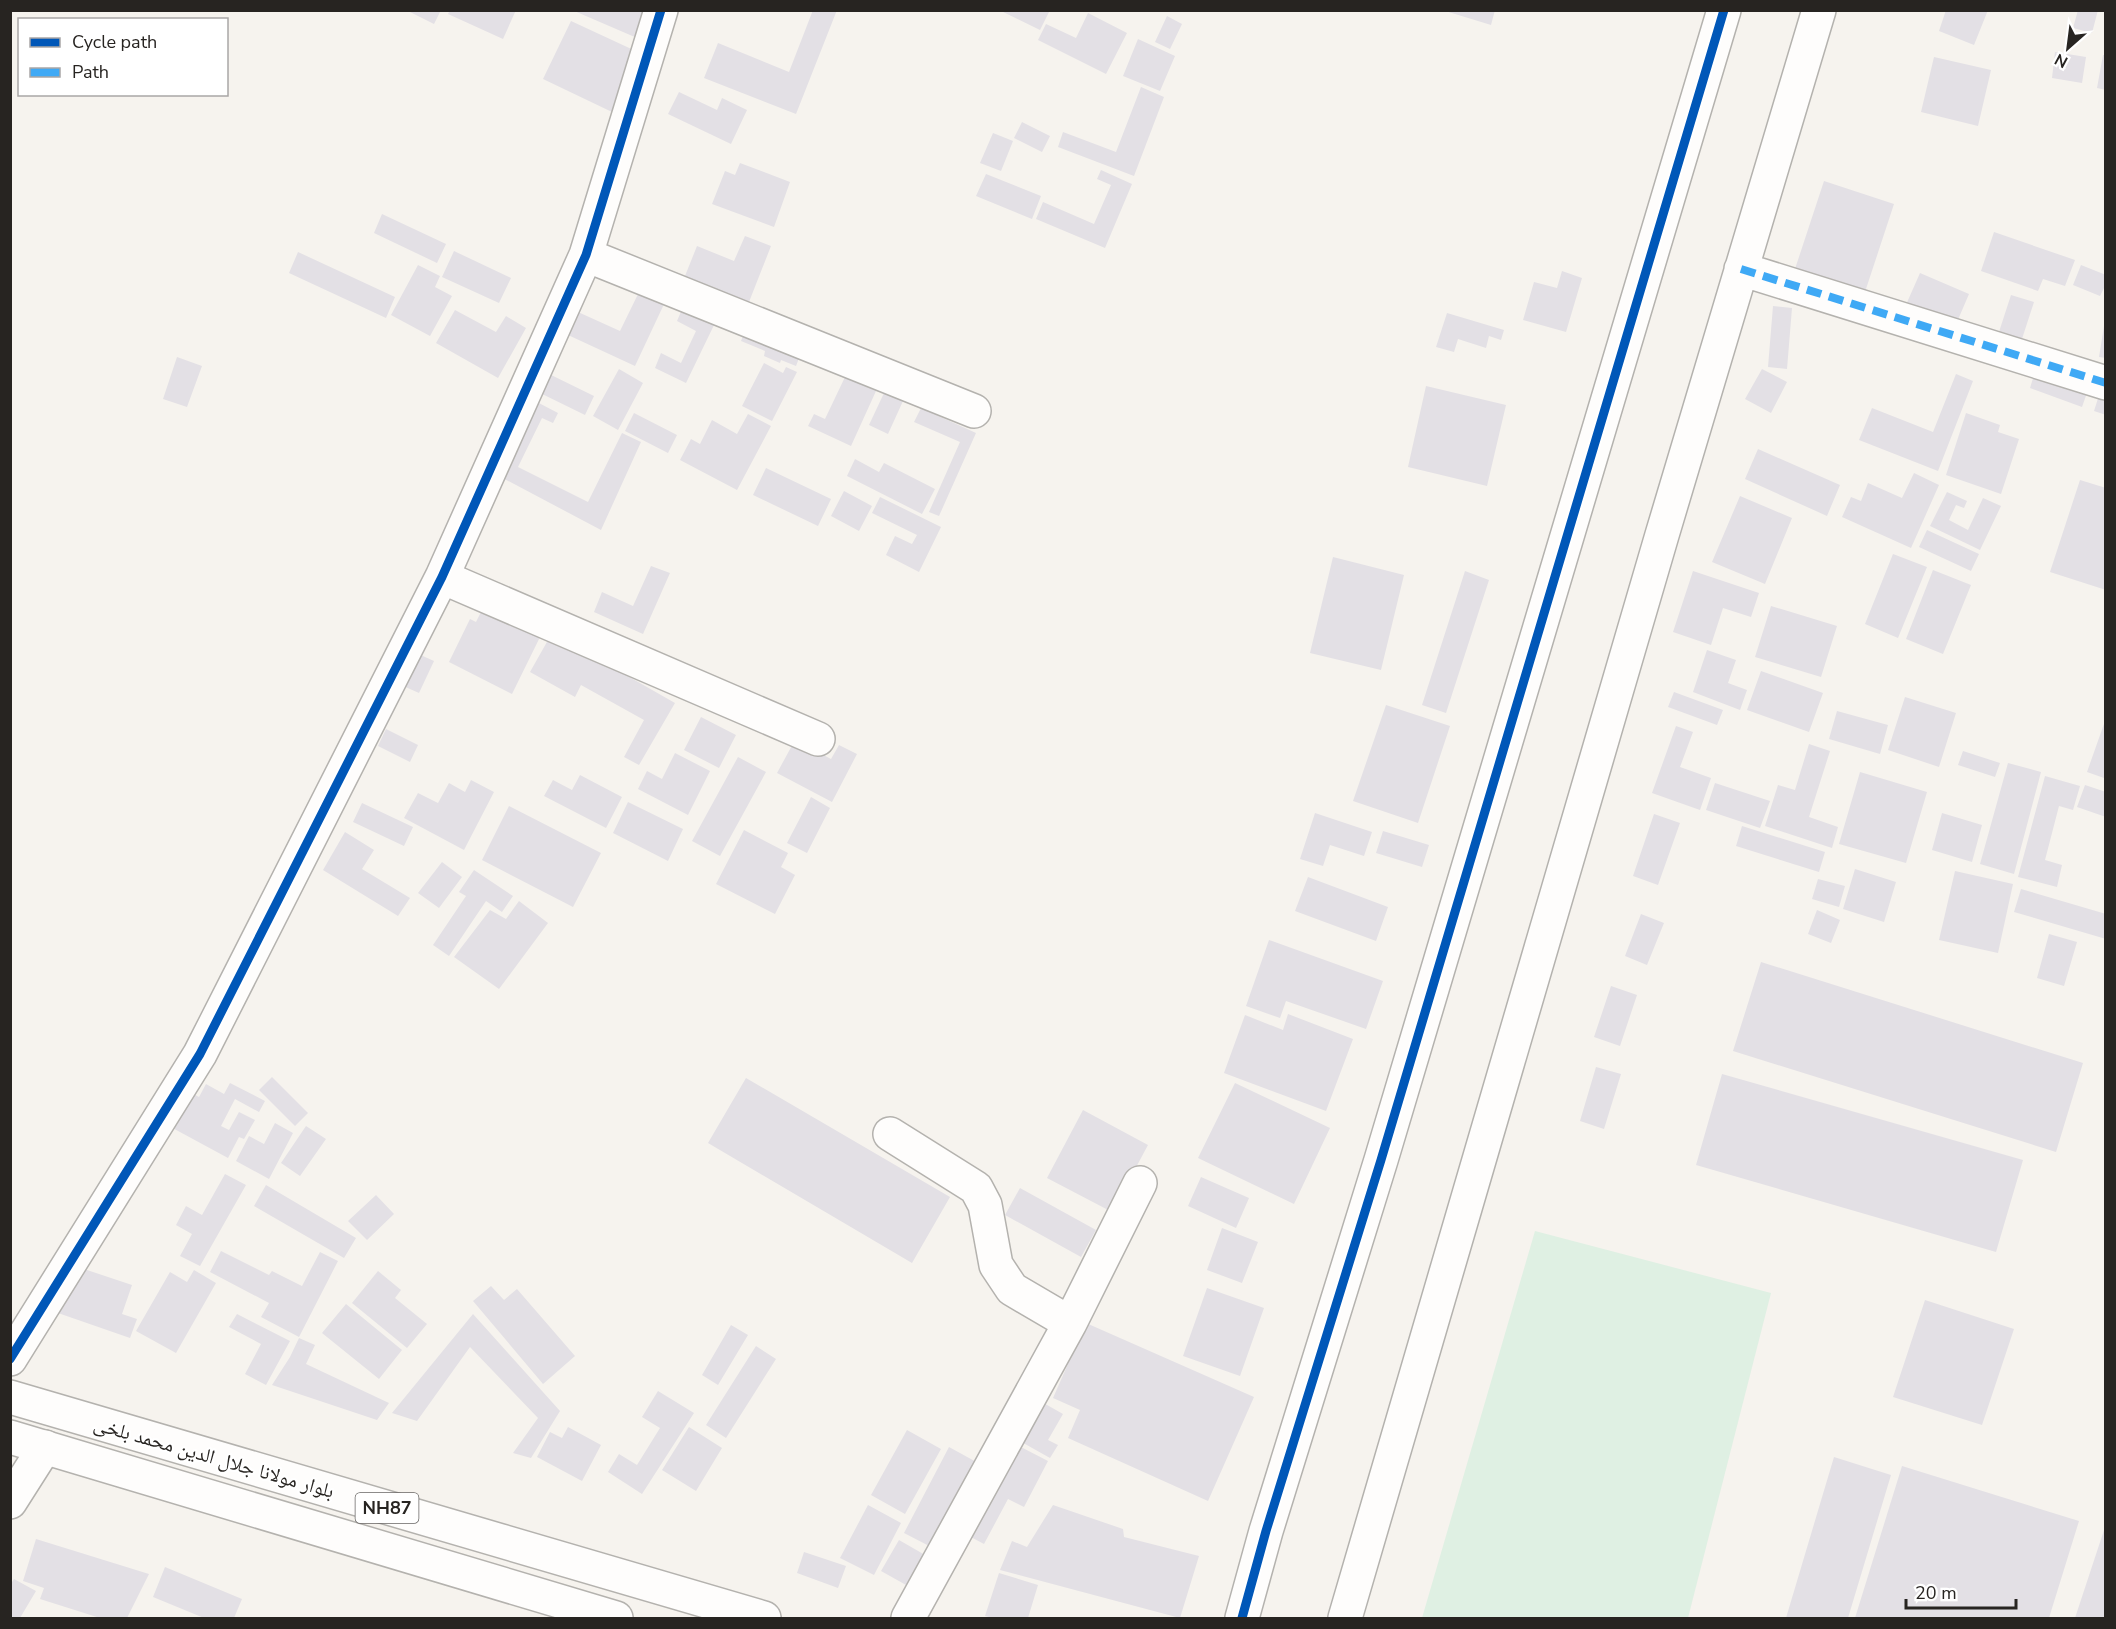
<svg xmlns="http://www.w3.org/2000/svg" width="2116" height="1629" font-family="'Nunito Sans','Noto Naskh Arabic',sans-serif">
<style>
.green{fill:#dff0e3}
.building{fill:#e3e0e5}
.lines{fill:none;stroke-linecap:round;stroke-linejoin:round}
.street-casing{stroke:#b4b2ae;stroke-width:36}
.primary-casing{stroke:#b4b2ae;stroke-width:36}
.street{stroke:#fefdfc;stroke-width:33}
.primary{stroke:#fefdfc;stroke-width:33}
.quiet{stroke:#3fa9f5;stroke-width:8;stroke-dasharray:15 8;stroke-linecap:butt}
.cycleway-casing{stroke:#fff;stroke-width:13}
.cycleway{stroke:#0057b8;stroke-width:9}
.labels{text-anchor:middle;stroke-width:4.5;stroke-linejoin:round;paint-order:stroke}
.shield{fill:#fff;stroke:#686664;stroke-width:1.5}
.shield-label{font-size:18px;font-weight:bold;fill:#272421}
.street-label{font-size:20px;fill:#272421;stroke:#fff}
</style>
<rect width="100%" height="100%" fill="#f6f3ee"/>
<path class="green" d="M1535 1231 1771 1293 1688 1618H1422Z"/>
<path class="building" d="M406 10H441L434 24Z
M450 10H516L503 39 448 14Z
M572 10H649L637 38Z
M813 10H837L796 114 704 78 718 43 789 72Z
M999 10H1050L1040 30Z
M1442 10H1495L1491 25Z
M1946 10H1988L1974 45 1939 31Z
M2078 10H2098L2092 33 2073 28Z
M1088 13 1127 33 1106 74 1038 40 1046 24 1076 38Z
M1167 16 1182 24 1170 49 1155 42Z
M571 21 640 53 612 112 543 79Z
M1138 39 1175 56 1160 91 1123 76Z
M2055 52 2086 57 2082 83 2052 78Z
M2103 55H2106V90L2097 88Z
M1934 57 1991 70 1978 126 1921 112Z
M1141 87 1164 97 1134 176 1058 147 1063 132 1116 152Z
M679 92 717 110 722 98 747 110 731 144 668 114Z
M1022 122 1050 136 1042 152 1014 138Z
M993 133 1013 141 1001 171 980 163Z
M740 163 790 182 774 227 712 204 725 171 735 175Z
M1101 170 1132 184 1105 248 1036 219 1043 202 1094 224 1111 185 1097 179Z
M986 174 1041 196 1032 219 976 196Z
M1824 181 1894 204 1865 292 1795 269Z
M382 214 446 244 437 263 374 233Z
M1994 232 2075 260 2065 286 2043 279 2038 291 1981 271Z
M745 236 771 246 749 302 685 276 697 246 734 261Z
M454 251 511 278 499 303 442 277Z
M298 252 395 297 386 318 289 273Z
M418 265 440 276 435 287 452 296 430 336 391 315Z
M2081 265 2106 275V284L2100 296 2073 285Z
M1562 271 1582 278 1566 332 1523 320 1534 282 1557 288Z
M1920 273 1969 294 1954 329 1905 307Z
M640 290 665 302 635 366 568 335 578 312 620 331Z
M2011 295 2034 302 2020 345 1997 338Z
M1773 306 1792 308 1787 369 1768 367Z
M683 307 715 323 686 383 655 368 661 353 681 363 696 331 677 321Z
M455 310 496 332 506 316 526 328 498 378 436 343Z
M1447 313 1504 330 1501 340 1489 336 1486 348 1458 339 1454 352 1436 347Z
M2104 326 2106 327V358L2099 357Z
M745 331 801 353 796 366 781 360 780 363 764 356 765 351 741 341Z
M177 357 202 366 187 407 163 399Z
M764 363 783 373 786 367 797 372 772 421 742 406Z
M2036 368 2089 387 2082 407 2030 388Z
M619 369 643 383 618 430 593 416Z
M1762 369 1787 382 1771 413 1745 399Z
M545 372 594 396 585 415 536 391Z
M1956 374 1973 381 1938 471 1859 440 1872 408 1933 432Z
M845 377 876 391 851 446 808 426 814 414 825 419Z
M1426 386 1506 405 1487 486 1408 467Z
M2101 389 2106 391V415L2094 411Z
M884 393 903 401 888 434 869 425Z
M535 401 558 413 553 423 542 418 518 467 588 502 622 433 641 442 601 530 497 475Z
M921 408 976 433 939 516 929 512 960 442 914 422Z
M634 413 677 435 668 453 625 431Z
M1966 413 2000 425 1998 432 2019 439 2001 494 1946 475Z
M748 414 771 426 737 490 680 460 691 439 700 444 712 420 737 434Z
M1758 449 1840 485 1827 516 1745 479Z
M855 459 879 472 884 463 935 489 922 514 847 476Z
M766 468 831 499 818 526 753 495Z
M1914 473 1939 485 1911 548 1842 517 1851 497 1861 501 1868 483 1902 498Z
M2080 480 2106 488V590L2050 572Z
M844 491 872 506 859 531 831 516Z
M1947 492 1967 501 1964 508 1956 505 1949 520 1968 530 1983 498 2001 506 1980 550 1930 526Z
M1740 496 1792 518 1765 584 1712 562Z
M880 497 941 527 919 572 886 555 895 536 912 544 917 535 872 513Z
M1927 530 1979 554 1971 571 1919 547Z
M1893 554 1927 567 1898 638 1865 624Z
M1333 557 1404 575 1381 670 1310 653Z
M651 566 670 573 643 634 594 612 602 592 633 606Z
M1933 570 1971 585 1943 654 1906 639Z
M1465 571 1489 580 1446 713 1422 705Z
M1693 571 1759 593 1751 617 1723 608 1711 645 1673 632Z
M485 604 542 633 512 694 449 662 470 619 476 622Z
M1771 606 1837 626 1821 677 1755 657Z
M552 633 675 703 639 765 624 757 644 720 581 685 575 697 530 672Z
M1707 650 1736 660 1728 683 1747 690 1740 710 1693 692Z
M416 653 434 661 419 693 401 685Z
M1761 671 1823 693 1809 732 1747 710Z
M1674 692 1723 710 1717 725 1668 707Z
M1905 697 1956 713 1939 767 1888 750Z
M1386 705 1450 726 1418 823 1353 801Z
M1837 711 1888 725 1880 754 1829 739Z
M701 717 736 735 719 768 684 750Z
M2105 721 2106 773 2104 778 2087 772Z
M1676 726 1693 732 1680 767 1711 778 1700 810 1652 793Z
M386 729 418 745 410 762 378 746Z
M795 740 831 759 839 745 857 754 832 802 777 773Z
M1809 744 1830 751 1809 817 1838 827 1832 848 1765 826 1778 785 1795 790Z
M1963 751 2000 763 1995 777 1958 765Z
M675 753 710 771 688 815 638 789 647 771 662 779Z
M738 757 766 772 720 856 692 841Z
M2008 763 2041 772 2014 874 1980 864Z
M1860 772 1927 792 1906 863 1839 844Z
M580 775 622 797 606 828 544 796 553 780 572 790Z
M2045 776 2080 786 2073 810 2059 806 2045 860 2062 865 2057 887 2018 877Z
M471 780 494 792 464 850 404 818 418 793 438 803 449 783 465 792Z
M1715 783 1770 801 1760 828 1706 810Z
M2085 785 2106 792V817L2077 807Z
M811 797 830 808 807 853 787 843Z
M628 802 683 829 668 861 613 833Z
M362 803 413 827 404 846 353 822Z
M509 806 601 853 573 907 482 860Z
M1315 813 1372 832 1364 856 1330 845 1323 866 1300 859Z
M1942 813 1982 825 1972 862 1932 850Z
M1654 814 1680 823 1658 885 1633 876Z
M1742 826 1825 852 1819 872 1736 846Z
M744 830 788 853 781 867 795 875 775 914 716 884Z
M1383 831 1429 845 1422 867 1376 853Z
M345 832 374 850 362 869 410 898 398 916 323 870Z
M442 862 462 877 439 908 418 893Z
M1855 869 1896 882 1884 922 1843 909Z
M474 870 513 896 502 912 486 901 449 956 433 945 466 896 459 892Z
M1955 871 2013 884 1998 953 1939 940Z
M1308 877 1388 907 1376 941 1295 911Z
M1818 879 1845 886 1839 907 1812 899Z
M2021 889 2106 914V939L2014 912Z
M519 901 548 923 499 989 454 957 490 910 506 919Z
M1817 910 1840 920 1831 943 1808 934Z
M1641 914 1664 923 1647 965 1625 956Z
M2049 934 2077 942 2064 986 2037 978Z
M1269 940 1383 981 1366 1029 1286 1001 1280 1018 1246 1006Z
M1761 962 2083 1063 2056 1152 1733 1051Z
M1611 986 1637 995 1620 1046 1594 1037Z
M1288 1014 1353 1039 1326 1111 1224 1073 1245 1015 1283 1030Z
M1596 1067 1621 1074 1604 1129 1580 1121Z
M1722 1074 2023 1160 1996 1252 1696 1165Z
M272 1077 308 1113 295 1126 259 1090Z
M746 1078 950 1197 912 1263 708 1143Z
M230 1083 265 1101 259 1112 235 1099 221 1126 229 1130 239 1112 255 1120 244 1139 239 1137 228 1158 167 1125 186 1090 199 1097 206 1084 224 1094Z
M1235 1083 1330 1128 1294 1204 1198 1158Z
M1083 1110 1148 1145 1112 1212 1047 1178Z
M275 1123 293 1133 269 1179 236 1161 249 1136 264 1144Z
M306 1126 326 1139 300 1176 281 1163Z
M225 1174 246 1185 200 1266 180 1256 192 1234 176 1225 186 1206 202 1215Z
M1201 1177 1249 1198 1236 1228 1188 1206Z
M266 1185 356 1238 344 1258 254 1206Z
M1020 1188 1096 1230 1081 1257 1005 1215Z
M376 1195 394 1214 367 1240 348 1221Z
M1222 1228 1258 1242 1242 1283 1207 1270Z
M221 1251 269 1275 272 1271 302 1286 320 1252 338 1261 299 1337 261 1317 269 1303 210 1272Z
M75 1266 132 1285 122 1314 137 1319 130 1338 58 1313Z
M194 1270 216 1283 176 1353 136 1331 170 1272 187 1282Z
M378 1271 401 1290 395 1298 427 1324 407 1348 352 1303Z
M491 1286 504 1300 517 1289 575 1356 543 1384 473 1301Z
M1207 1288 1264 1308 1240 1376 1183 1356Z
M1925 1300 2014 1329 1982 1425 1893 1397Z
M346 1304 402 1350 379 1379 322 1333Z
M237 1314 290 1341 266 1385 245 1374 261 1344 229 1327Z
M473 1314 560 1411 531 1458 513 1453 538 1418 470 1347 417 1421 392 1413Z
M1086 1323 1254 1397 1208 1501 1068 1438 1080 1410 1053 1398Z
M731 1325 748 1335 718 1385 702 1375Z
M299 1338 315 1345 306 1364 389 1403 377 1420 272 1385 290 1357Z
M756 1346 776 1359 726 1438 706 1425Z
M658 1391 694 1413 642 1494 608 1472 619 1454 637 1465 660 1428 642 1417Z
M1040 1401 1063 1414 1048 1440 1058 1445 1050 1458 1018 1440Z
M568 1427 601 1445 582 1481 537 1457 550 1432 562 1438Z
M689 1427 722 1448 696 1491 662 1470Z
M907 1430 941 1449 905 1514 871 1495Z
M1015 1444 1048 1461 1024 1507 1008 1499 984 1544 967 1535Z
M949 1447 980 1464 935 1549 904 1533Z
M1834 1457 1891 1475 1848 1618H1786Z
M1902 1466 2079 1521 2049 1618H1855Z
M868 1505 901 1523 874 1575 840 1558Z
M1053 1505 1123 1529 1124 1537 1199 1556 1180 1618 1000 1570 1012 1541 1027 1547Z
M2105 1527 2106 1618H2075Z
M36 1539 149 1574 127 1618H100L40 1599 44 1588 23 1581Z
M899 1540 932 1559 915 1590 881 1571Z
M804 1552 846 1566 838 1588 797 1573Z
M165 1567 242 1599 234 1618H204L153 1597Z
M999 1573 1038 1585 1028 1618H993L985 1616Z
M14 1579 36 1591 20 1618H10V1585Z"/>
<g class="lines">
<defs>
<path id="street" d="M586 255 974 411
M1741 269 2106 383
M442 577 818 739
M890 1134 976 1188 985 1205 996 1265 1012 1289 1070 1323
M10 1359 200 1054 442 577 586 255 661 10
M10 1502 45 1447
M908 1618 1070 1323 1140 1183
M1242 1618 1266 1531 1381 1160 1724 10
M1345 1618 1662 535 1819 10"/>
<path id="primary" d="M10 1397 764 1618
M10 1437 616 1618"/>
</defs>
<use href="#street" class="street-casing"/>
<use href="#primary" class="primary-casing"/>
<use href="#street" class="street"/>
<use href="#primary" class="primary"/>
<path class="quiet" d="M1741 269 2106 383"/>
<defs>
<path id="cycleway" d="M10 1359 200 1054 442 577 586 255 661 10
M1242 1618 1266 1531 1381 1160 1724 10"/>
</defs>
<use href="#cycleway" class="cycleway-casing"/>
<use href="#cycleway" class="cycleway"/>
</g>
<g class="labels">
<rect class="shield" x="355.5" y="1493" width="63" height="30" rx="4.5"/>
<g class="shield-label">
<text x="387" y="1514">NH87</text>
</g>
<g class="street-label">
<text transform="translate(214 1457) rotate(16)" y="7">بلوار مولانا جلال الدین محمد بلخی</text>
</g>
</g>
<rect width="2116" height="1629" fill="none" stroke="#272421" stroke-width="24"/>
<rect x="18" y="18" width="210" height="78" fill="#ffffff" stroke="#a9a7a6" stroke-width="1.5"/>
<rect x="30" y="38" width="30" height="9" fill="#0057b8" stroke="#a9a7a6" stroke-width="1.5"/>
<text x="72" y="48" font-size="18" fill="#272421">Cycle path</text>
<rect x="30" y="68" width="30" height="9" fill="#3fa9f5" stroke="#a9a7a6" stroke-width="1.5"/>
<text x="72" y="78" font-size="18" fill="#272421">Path</text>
<g transform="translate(2068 48) rotate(208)" stroke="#ffffff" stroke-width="4.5" paint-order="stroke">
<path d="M0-4.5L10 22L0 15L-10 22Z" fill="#272421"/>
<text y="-9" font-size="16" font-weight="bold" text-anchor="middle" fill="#272421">N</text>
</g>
<path d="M1906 1599v9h110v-9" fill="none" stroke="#272421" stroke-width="3"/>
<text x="1915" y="1599" font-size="18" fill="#272421" stroke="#ffffff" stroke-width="4.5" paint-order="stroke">20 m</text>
</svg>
